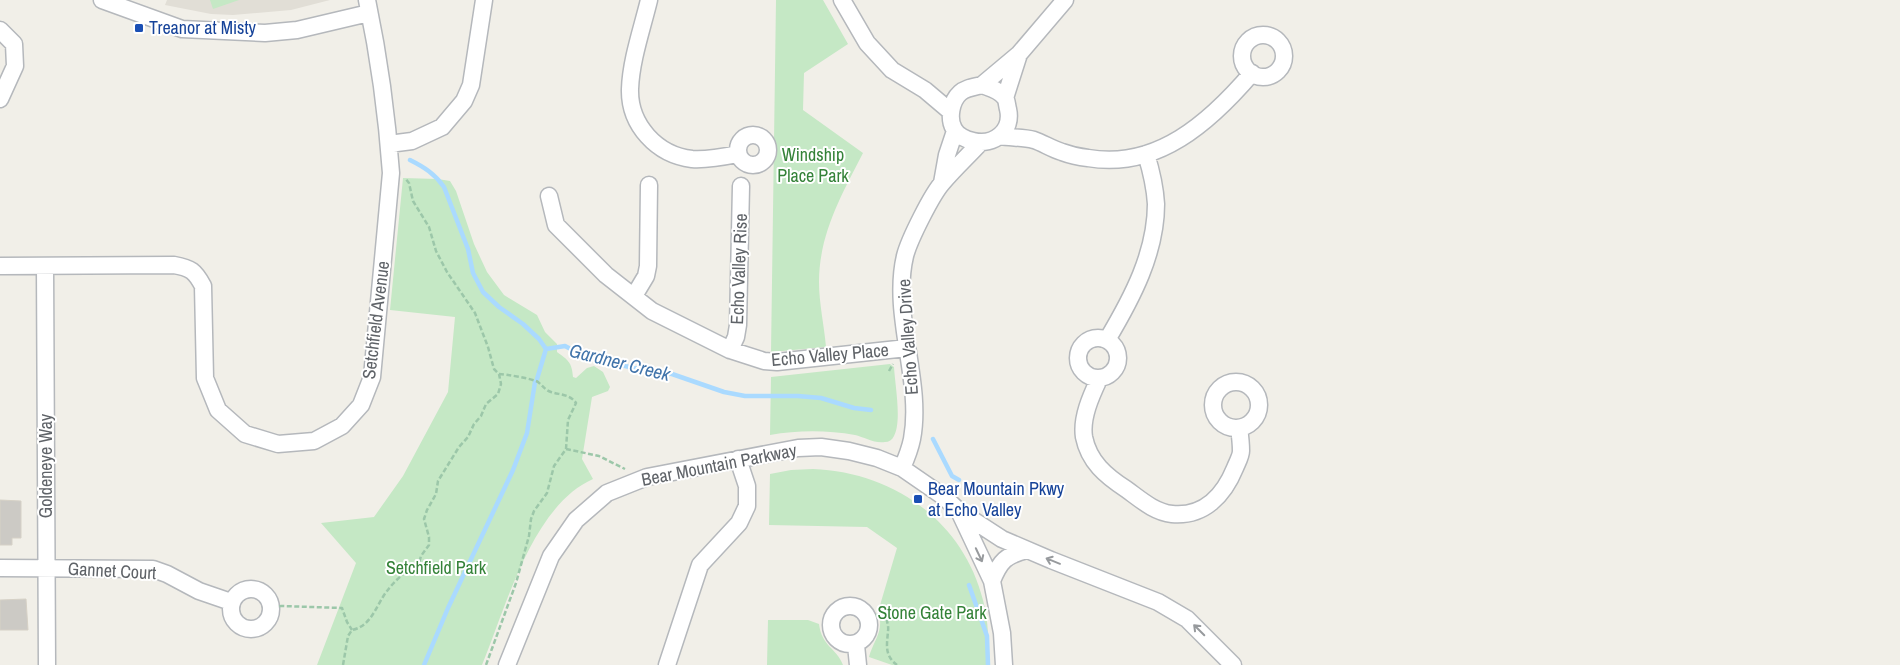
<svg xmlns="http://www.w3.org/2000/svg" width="1900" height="665" font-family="'Archivo Narrow',sans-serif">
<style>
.education{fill:#e1ded6}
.green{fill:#c5e8c5}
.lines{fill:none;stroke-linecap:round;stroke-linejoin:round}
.stream{stroke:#aadaff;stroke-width:4.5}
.building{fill:#cccac5;stroke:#d6d1c6}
.minor-casing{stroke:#b5b8bc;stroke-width:19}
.path{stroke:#9cc7a9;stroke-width:2.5;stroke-dasharray:5 2.5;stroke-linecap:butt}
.minor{stroke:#fff;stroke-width:16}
.oneway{stroke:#979a9d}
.transit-dot{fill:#1a4fb4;stroke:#fff;stroke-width:2}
.labels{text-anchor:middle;stroke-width:4;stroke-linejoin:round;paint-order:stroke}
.transit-label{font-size:18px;fill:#164399;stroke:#fff;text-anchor:start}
.park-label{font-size:18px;fill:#348238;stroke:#fff}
.street-label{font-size:18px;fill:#5f6368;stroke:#fff}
.water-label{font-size:19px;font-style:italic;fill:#4174aa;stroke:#fff}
</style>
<rect width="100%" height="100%" fill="#f1efe8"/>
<path class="education" d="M167 0H330L291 10 233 15 211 14 165 5Z"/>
<path class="green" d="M210 0H239L213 9Z
M776 0H823L848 44 804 73 803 110 863 153C842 194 819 234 819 282 819 303 824 325 826 347L771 352Z
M403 178 438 179 450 181 456 191 474 244 487 272 504 295 537 315 545 332 557 344V352C568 360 572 362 573 377L576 378 587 368 594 366 603 372 610 387 608 391 592 397 582 459 593 479C532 506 506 607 482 665H317L356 563 321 523 374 517 403 476 448 392 455 317 390 310Z
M890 364 894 367C895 385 902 421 894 436 892 440 889 442 885 442 875 444 864 437 855 435 827 430 798 430 770 435L771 377Z
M813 469C893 472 963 521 983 600 989 622 988 643 990 665H892L869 657C873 641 885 631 878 612L897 548 867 527 769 525 770 474 791 470Z
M768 620H808L819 624C822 647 836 647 843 665H767Z"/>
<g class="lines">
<path class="stream" d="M410 160C424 167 435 174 444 187L468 249 473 273 483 292 499 307 523 324 539 339 546 349 565 346 582 355 633 368 672 374 724 392 745 396H798L821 398 854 408 871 410
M537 379 546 349
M933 439 952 476 959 480
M969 585 987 636 988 665
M424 665 448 608 513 470 527 433 535 382"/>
</g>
<path class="building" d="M0 500 21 501V538H12V545H0Z
M26 599 28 630H0V600Z"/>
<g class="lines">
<defs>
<path id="minor" d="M102 0 182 29 265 33 297 30 369 13
M649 0C642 29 631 60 630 89 629 125 657 155 692 159 707 160 723 157 738 154
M842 0 867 43 892 70 925 90 951 112
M0 30 14 44 15 66 0 99
M1242 56a21 21 0 1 1 42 0a21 21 0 1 1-42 0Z
M982 85C990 88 1000 90 1005 98 1007 100 1007 106 1008 109 1013 131 994 146 973 141 966 140 957 135 954 129 948 119 951 101 960 93 965 88 974 87 982 85Z
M982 85 1019 54 1065 0
M1005 98 1019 54
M738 150a15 15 0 1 1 30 0a15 15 0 1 1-30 0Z
M1000 136C1010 138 1023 137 1034 140 1043 143 1052 149 1062 152 1070 155 1079 157 1088 158 1157 170 1210 122 1252 73
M389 144 412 141 442 127 464 101 471 85 484 0
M942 183 947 155 955 131
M549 196 556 225 606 275 652 311 730 350 764 361 777 362 907 348
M0 266 174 265C191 268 195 271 203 286L205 378 218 410 245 434 278 444 314 441 342 426 361 405 372 377 391 173C387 116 379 57 367 0
M45 266 47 665
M634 296 646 276 648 266 649 185
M1078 358a20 20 0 1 1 40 0a20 20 0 1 1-40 0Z
M1107 340C1132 298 1156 253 1156 204 1155 187 1151 170 1146 154
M730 350 736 337 738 325 741 186
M1099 379C1091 396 1081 418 1084 437 1089 462 1106 476 1126 489 1140 499 1154 512 1172 514 1204 517 1224 495 1235 468 1237 463 1241 456 1241 451 1241 443 1240 435 1239 428
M1213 405a23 23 0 1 1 46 0a23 23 0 1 1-46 0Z
M902 468C906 459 910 449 912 439 923 382 891 315 905 256 909 240 932 194 943 182 955 168 968 156 980 143
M959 511 992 581 1002 633 1004 665
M0 568 153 569 167 574 199 591 231 602
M992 581C1000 561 1006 555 1027 550
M231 609a20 20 0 1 1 40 0a20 20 0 1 1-40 0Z
M831 625a19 19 0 1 1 38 0a19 19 0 1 1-38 0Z
M856 645 858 665
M507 665 551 556 576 520 607 493 647 477 798 448 821 447 849 451 877 458 902 468 944 497 959 511 1002 539 1051 560 1158 602 1187 619 1233 665
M667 665 700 565 739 523 747 506V486L738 459"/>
</defs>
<use href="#minor" class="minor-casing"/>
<path class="path" d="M889 371 893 364
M566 449 599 456 625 469
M272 608 281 606 342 608 347 622 352 630
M869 619 881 613 885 614C886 619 889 625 888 631 887 645 884 655 897 665
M343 665 348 636 352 630C372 626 376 605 387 591 395 580 407 570 419 563L421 556 429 545V537L424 519 427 510 436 494 438 481 459 447 468 437 474 424 481 416 486 404 498 394 501 384 499 374 494 369 488 347 475 313 447 272 436 251 429 227 413 201 409 183 405 178
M486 665 516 583 529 536 531 519 534 511 547 493 554 466 566 449 568 420 576 403C570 394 560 395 551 392 545 390 543 386 538 382 534 379 505 374 499 374"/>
<use href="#minor" class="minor"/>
</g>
<defs><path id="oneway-shaft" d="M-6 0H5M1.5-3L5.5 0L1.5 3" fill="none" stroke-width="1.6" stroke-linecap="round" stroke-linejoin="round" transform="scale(1.25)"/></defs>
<g class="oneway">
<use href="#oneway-shaft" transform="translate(979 555) rotate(65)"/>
<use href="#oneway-shaft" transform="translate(1053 561) rotate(-158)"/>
<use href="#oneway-shaft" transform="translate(1199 630) rotate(-135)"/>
</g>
<g class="transit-dot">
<rect x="134" y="23" width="10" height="10" rx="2.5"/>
<rect x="913" y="494" width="10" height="10" rx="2.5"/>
</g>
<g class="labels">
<g class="transit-label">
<text x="149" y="34">Treanor at Misty</text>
<text x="928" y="495">Bear Mountain Pkwy<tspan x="928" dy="21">at Echo Valley</tspan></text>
</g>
<g class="park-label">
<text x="813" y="161">Windship<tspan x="813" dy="21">Place Park</tspan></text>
<text x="436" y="574">Setchfield Park</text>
<text x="932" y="619">Stone Gate Park</text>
</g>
<g class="street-label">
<text transform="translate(739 269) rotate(-88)" y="6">Echo Valley Rise</text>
<text transform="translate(376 320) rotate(-83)" y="6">Setchfield Avenue</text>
<text transform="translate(908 337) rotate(-94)" y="6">Echo Valley Drive</text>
<text transform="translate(830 355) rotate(-5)" y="6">Echo Valley Place</text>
<text transform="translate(719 465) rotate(-11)" y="6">Bear Mountain Parkway</text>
<text transform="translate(46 466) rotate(-90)" y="6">Goldeneye Way</text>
<text transform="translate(112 571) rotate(3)" y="6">Gannet Court</text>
</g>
<g class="water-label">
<text transform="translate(620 362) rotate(14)" y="7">Gardner Creek</text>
</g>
</g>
</svg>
